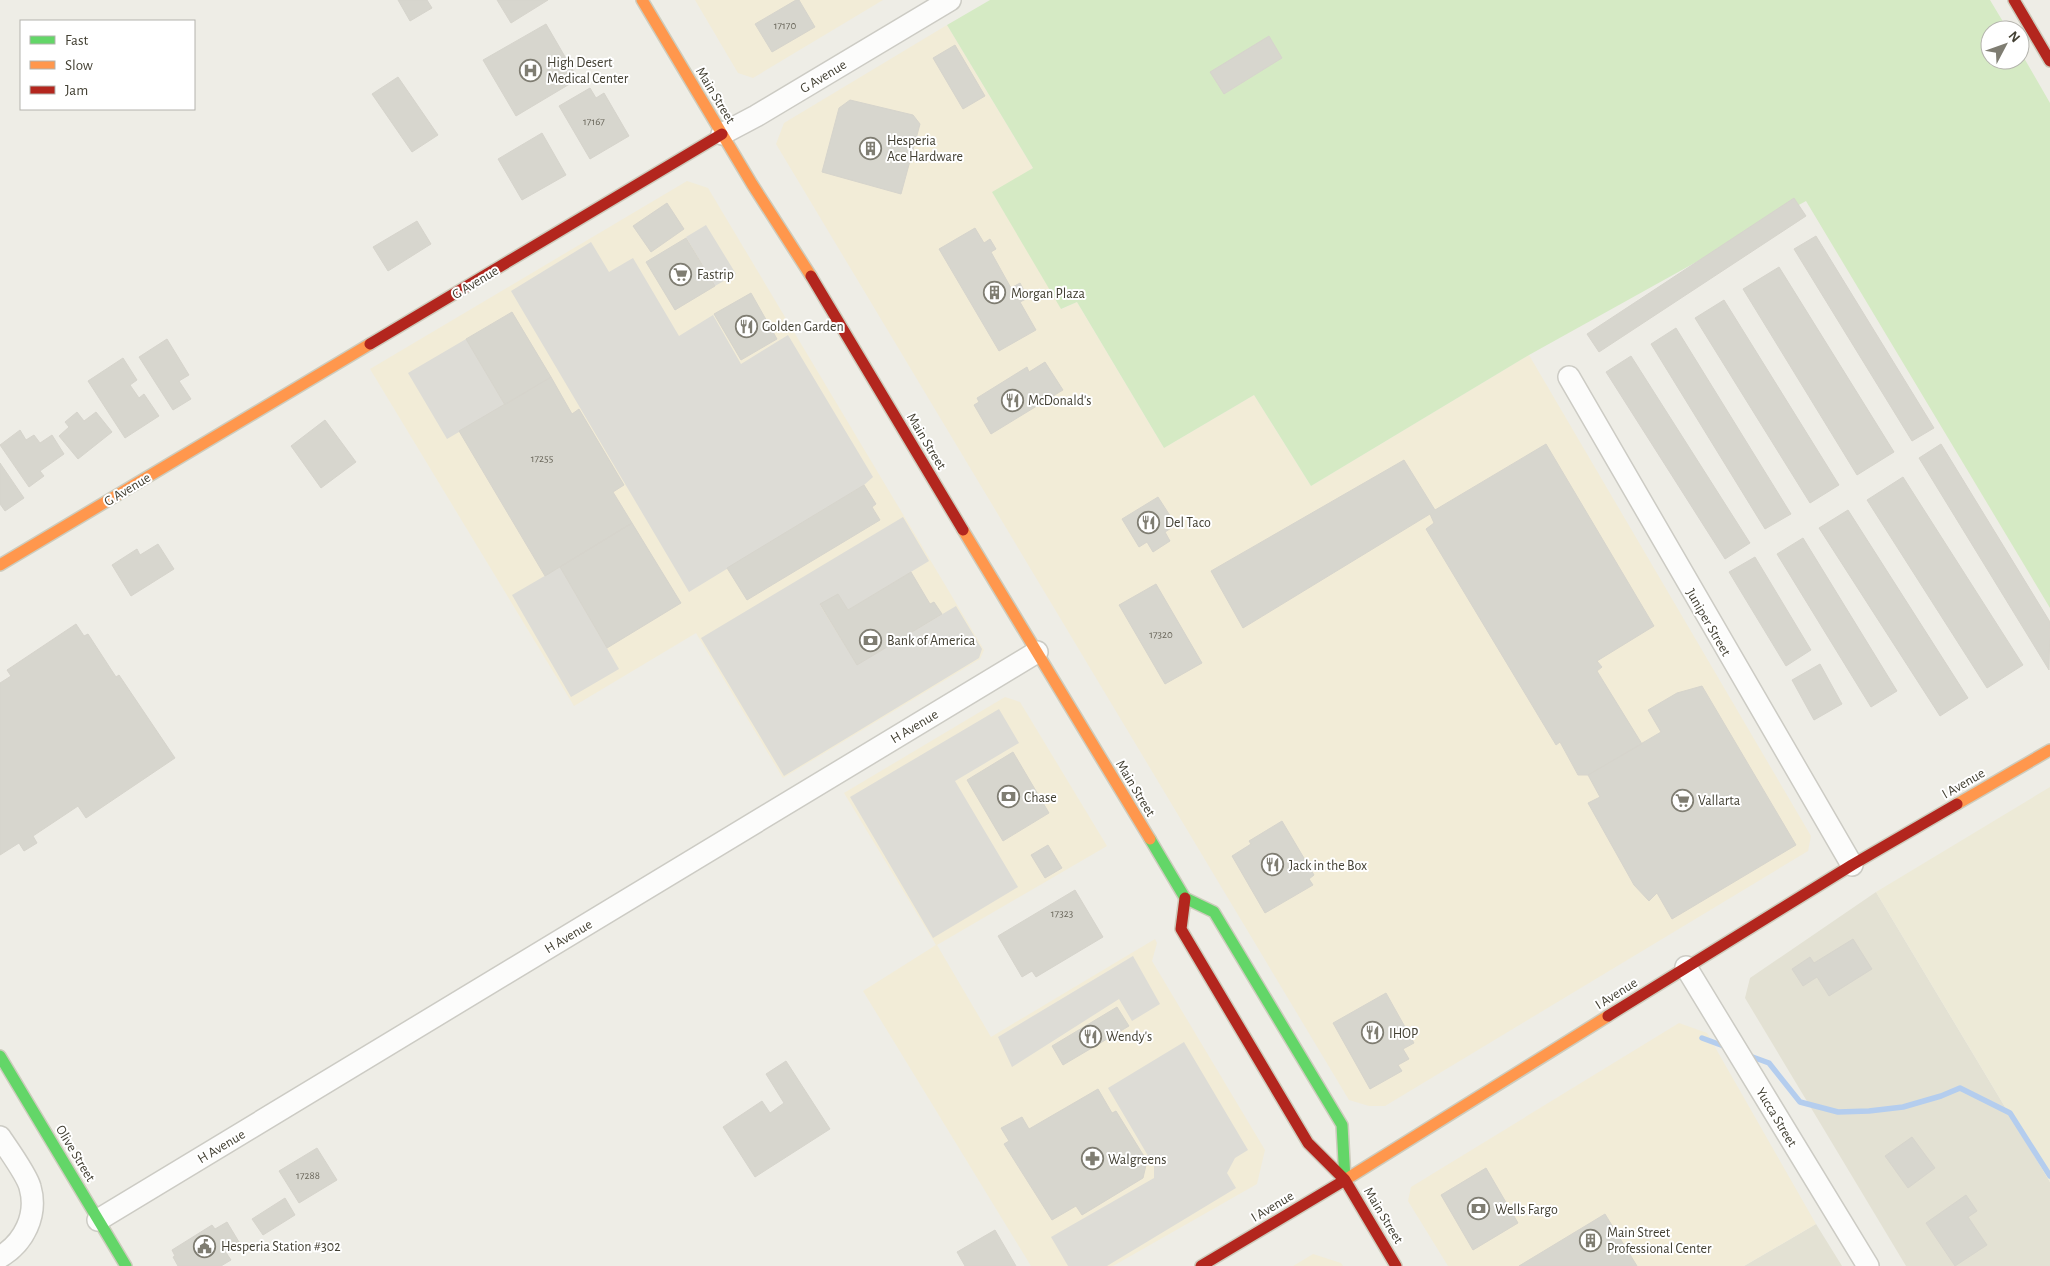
<svg xmlns="http://www.w3.org/2000/svg" width="2050" height="1266" font-family="'Alegreya Sans',sans-serif">
<style>
.residential{fill:#e3e1d3}
.commercial{fill:#f2ecd7}
.education{fill:#edead7}
.green{fill:#d5eac4}
.parking{fill:#dddcd6}
.lines{fill:none;stroke-linecap:round;stroke-linejoin:round}
.stream{stroke:#b4cdee;stroke-width:5.5}
.building{fill:#d7d6ce;stroke:#d6d4cc}
.street-casing{stroke:#cccbc4;stroke-width:24}
.fast-casing{stroke:#cdccbd;stroke-width:14}
.slow-casing{stroke:#cdccbd;stroke-width:14}
.jam-casing{stroke:#cdccbd;stroke-width:14}
.street{stroke:#fcfcfb;stroke-width:21}
.fast{stroke:#63d668;stroke-width:11}
.slow{stroke:#ff974d;stroke-width:11}
.jam{stroke:#b3261e;stroke-width:11}
.labels{text-anchor:middle;stroke-width:4;stroke-linejoin:round;paint-order:stroke}
.number-label{font-size:11px;fill:#69665a}
.poi-label{font-size:14px;fill:#434033;stroke:#fff;text-anchor:start}
.street-label{font-size:14px;fill:#434033;stroke:#fff}
</style>
<rect width="100%" height="100%" fill="#eeede6"/>
<path class="residential" d="M1876 892 2050 1182V1266H1906L1745 998 1750 978Z
M1816 1224 1842 1266H1744Z"/>
<path class="commercial" d="M695 0H883L753 78 738 73Z
M947 25 1033 168 993 193 1062 309 1077 302 1164 448 1254 395 1311 486 1529 355 1811 836 1808 851 1385 1106H1369L1349 1100 776 144 784 123Z
M687 181 708 188 984 650 980 659 783 778 696 633 574 706 370 369Z
M1005 697 1020 702 1107 846 937 945 991 1037 1155 939 1157 943 1152 961 1265 1150 1257 1184 1113 1266H1031L863 991 936 945 844 793Z
M1679 1023 1707 1033 1816 1224 1744 1266H1448L1408 1201 1411 1187Z
M1313 1254 1341 1263 1343 1266H1293Z"/>
<path class="education" d="M2050 787V1182L1876 892Z"/>
<path class="green" d="M990 0H1990L2008 30H1990V60H2020V51L2050 103V608L1806 201 1529 355 1311 486 1254 395 1164 448 1077 302 1061 309 992 192 1033 168 947 25Z"/>
<path class="parking" d="M706 225 736 274 715 286 686 237Z
M591 242 609 272 633 258 679 336 713 315 741 364 788 335 873 477 864 485 689 592 511 291Z
M466 339 505 405 447 439 408 373Z
M903 517 929 561 848 610 838 594 820 605 857 665 956 606 982 649 979 658 784 776 701 638Z
M560 567 619 669 571 697 512 595Z
M999 709 1019 743 955 781 1018 887 933 938 850 797Z
M1133 956 1160 1004 1132 1021 1119 999 1012 1067 998 1037Z
M1184 1042 1248 1150 1235 1158 1227 1173 1236 1188 1107 1266H1068L1051 1237 1154 1178V1166L1108 1088Z"/>
<g class="lines">
<path class="stream" d="M1702 1038 1729 1048
M1747 1055 1769 1063 1800 1102 1838 1112 1869 1111 1903 1107 1941 1096 1960 1088 2010 1113 2050 1176"/>
</g>
<path class="building" d="M398 0H427L432 8 410 21Z
M497 0H548L511 23Z
M796 0H799L815 27 772 52 755 24Z
M546 24 578 79 516 116 483 60Z
M1269 36 1282 58 1224 94 1210 72Z
M955 45 985 96 963 109 933 58Z
M398 77 438 135 412 152 372 94Z
M590 88 596 98 604 93 629 136 590 159 559 106Z
M850 100 913 115 920 124 901 194 822 172 839 108Z
M542 133 566 175 522 200 498 159Z
M1794 198 1806 216 1599 352 1587 334Z
M667 203 684 229 651 252 633 226Z
M417 221 431 244 388 271 373 247Z
M975 228 984 243 990 239 996 249 991 252 1011 288 1020 283 1028 298 1020 302 1036 330 999 351 939 249Z
M1816 236 1934 428 1912 441 1794 249Z
M686 238 715 286 675 310 646 262Z
M1779 267 1894 452 1857 475 1743 289Z
M751 293 777 339 741 360 714 314Z
M1724 300 1839 485 1810 503 1695 318Z
M512 312 551 377 505 405 466 339Z
M1676 328 1791 514 1765 529 1651 344Z
M167 339 189 375 179 381 191 399 173 410 139 357Z
M1631 356 1750 543 1725 559 1606 372Z
M123 358 137 380 130 385 139 398 144 394 159 416 125 438 88 381Z
M1045 362 1063 390 991 434 974 405 979 402 977 398 1027 367 1029 372Z
M551 377 572 414 579 409 624 485 613 492 632 523 545 576 459 431Z
M77 412 84 421 96 412 112 432 78 459 59 436 69 427 65 422Z
M325 420 356 462 321 488 291 446Z
M20 430 26 440 34 435 40 443 52 435 64 454 40 471 44 476 29 487 0 445Z
M1546 444 1654 626 1597 661 1602 667 1597 671 1642 744 1588 775H1578L1560 742 1556 745 1426 529 1434 523 1430 514 1243 628 1211 571 1404 460 1435 510Z
M1941 444 2050 622 2049 670 1919 458Z
M0 463 24 498 5 511 0 504Z
M1903 477 2023 665 1987 688 1867 500Z
M864 485 876 504 872 507 880 520 747 600 727 568Z
M1158 497 1176 525 1165 532 1170 541 1153 552 1147 542 1139 547 1122 519Z
M1848 510 1968 698 1940 716 1819 528Z
M632 523 681 603 607 648 560 567Z
M1803 538 1897 691 1871 707 1777 554Z
M158 544 174 569 131 596 112 565 137 549 140 555Z
M1755 557 1811 650 1786 666 1729 572Z
M911 572 930 604 934 602 942 614 857 665 820 604 838 594 848 610Z
M1156 584 1202 663 1165 684 1119 605Z
M76 624 84 636 88 634 116 677 119 675 175 758 86 818 78 806 33 836 37 843 24 851 19 843 0 855V683L11 676 7 670Z
M1820 664 1842 704 1814 720 1792 680Z
M1702 686 1796 845 1672 919 1657 893 1649 901 1634 885 1588 803 1600 797 1588 775 1661 732 1648 710 1677 693Z
M1013 752 1049 813 1003 841 967 780Z
M1282 821 1314 875 1309 879 1313 885 1265 913 1232 856 1251 844 1249 841Z
M1048 845 1062 868 1045 878 1031 855Z
M1075 890 1103 937 1036 977 1032 971 1022 977 998 936Z
M1853 939 1872 969 1829 996 1817 977 1803 986 1792 969 1810 957 1814 963Z
M1386 993 1414 1043 1403 1049 1409 1059 1398 1065 1402 1071 1370 1089 1333 1023Z
M1117 1007 1129 1026 1063 1065 1052 1046Z
M786 1061 830 1129 755 1177 723 1127 762 1101 770 1113 784 1103 766 1074Z
M1098 1089 1112 1113 1116 1111 1147 1161 1143 1178 1082 1215 1076 1206 1052 1220 1004 1144 1009 1141 1001 1128 1022 1117 1029 1129Z
M1912 1137 1935 1168 1908 1188 1885 1156Z
M317 1148 337 1180 299 1203 279 1171Z
M1486 1168 1518 1223 1473 1250 1441 1195Z
M1966 1195 1977 1211 1968 1217 1987 1245 1955 1266 1926 1223Z
M285 1198 295 1215 263 1235 252 1219Z
M1605 1214 1637 1266H1519Z
M227 1222 239 1242 225 1251 231 1260 221 1266H178L173 1257 175 1256 172 1250 212 1225 215 1229Z
M995 1230 1016 1266H965L957 1252Z"/>
<g class="lines">
<defs>
<path id="street" d="M722 134 756 116 950 0
M1569 377 1852 865
M1686 967 1868 1266
M0 1137C8 1149 27 1175 30 1187 38 1215 24 1243 0 1257
M98 1220 1037 652"/>
<path id="fast" d="M1150 839 1185 898 1214 912 1342 1125 1345 1180
M0 1056 126 1266"/>
<path id="slow" d="M642 0 752 184 811 276
M963 530 1150 839
M0 565 370 344
M1957 804 2050 750
M1345 1180 1608 1016"/>
<path id="jam" d="M2014 0 2050 61
M811 276 963 530
M370 344 722 134
M1185 898 1181 929 1308 1143 1345 1180
M1608 1016 1852 865 1957 804
M1201 1266 1345 1180 1396 1266"/>
</defs>
<use href="#street" class="street-casing"/>
<use href="#fast" class="fast-casing"/>
<use href="#slow" class="slow-casing"/>
<use href="#jam" class="jam-casing"/>
<use href="#street" class="street"/>
<use href="#fast" class="fast"/>
<use href="#slow" class="slow"/>
<use href="#jam" class="jam"/>
</g>
<defs>
<symbol id="hospital-ring" viewBox="-11 -11 22 22"><circle r="9.5" fill="#fff" stroke="#7f7d72" stroke-width="1.5"/><path d="M-5-5h3v3.5h4V-5h3V5h-3V1.5h-4V5h-3Z" fill="#7f7d72"/></symbol>
<symbol id="building-ring" viewBox="-11 -11 22 22"><circle r="9.5" fill="#fff" stroke="#7f7d72" stroke-width="1.5"/><path d="M-4-6H4V6H1V3H-1V6H-4ZM-2.5-4.3h1.7v1.8h-1.7ZM.8-4.3h1.7v1.8H.8ZM-2.5-1h1.7V.8h-1.7ZM.8-1h1.7V.8H.8Z" fill="#7f7d72"/></symbol>
<symbol id="supermarket-ring" viewBox="-11 -11 22 22"><circle r="9.5" fill="#fff" stroke="#7f7d72" stroke-width="1.5"/><path d="M-6-5.5h2.5l.6 2H6L4.5 2H-2.5L-4.4-4H-6ZM-1.5 3.2a1.3 1.3 0 1 0 .1 0ZM3 3.2a1.3 1.3 0 1 0 .1 0Z" fill="#7f7d72"/></symbol>
<symbol id="restaurant-ring" viewBox="-11 -11 22 22"><circle r="9.5" fill="#fff" stroke="#7f7d72" stroke-width="1.5"/><path d="M-5-6h1v4h1v-4h1v4h1v-4h1v5L-1.5 .5V6h-2V.5L-5-1ZM5-6V6H3V1.5H1.5Q1.5-4 5-6Z" fill="#7f7d72"/></symbol>
<symbol id="bank-ring" viewBox="-11 -11 22 22"><circle r="9.5" fill="#fff" stroke="#7f7d72" stroke-width="1.5"/><path d="M-6-4H6V4H-6ZM0-2.3a2.3 2.3 0 1 0 0 4.6a2.3 2.3 0 1 0 0-4.6Z" fill="#7f7d72"/></symbol>
<symbol id="pharmacy-ring" viewBox="-11 -11 22 22"><circle r="9.5" fill="#fff" stroke="#7f7d72" stroke-width="1.5"/><path d="M-2-6h4v4h4v4h-4v4h-4v-4h-4v-4h4Z" fill="#7f7d72"/></symbol>
<symbol id="civic-ring" viewBox="-11 -11 22 22"><circle r="9.5" fill="#fff" stroke="#7f7d72" stroke-width="1.5"/><path d="M-.6-6.5H3V-4.5H.6V-3L4-1V1h2V6H-6V1h2V-1L-.6-3ZM-1.2 2.5V6h2.4V2.5Z" fill="#7f7d72"/></symbol>
</defs>
<g fill-rule="evenodd">
<use href="#hospital-ring" x="518" y="58" width="25" height="25"/>
<use href="#building-ring" x="858" y="136" width="25" height="25"/>
<use href="#supermarket-ring" x="668" y="262" width="25" height="25"/>
<use href="#building-ring" x="982" y="280" width="25" height="25"/>
<use href="#restaurant-ring" x="734" y="314" width="25" height="25"/>
<use href="#restaurant-ring" x="1000" y="388" width="25" height="25"/>
<use href="#restaurant-ring" x="1136" y="510" width="25" height="25"/>
<use href="#bank-ring" x="858" y="628" width="25" height="25"/>
<use href="#bank-ring" x="996" y="784" width="25" height="25"/>
<use href="#supermarket-ring" x="1670" y="788" width="25" height="25"/>
<use href="#restaurant-ring" x="1260" y="852" width="25" height="25"/>
<use href="#restaurant-ring" x="1360" y="1020" width="25" height="25"/>
<use href="#restaurant-ring" x="1078" y="1024" width="25" height="25"/>
<use href="#pharmacy-ring" x="1080" y="1146" width="25" height="25"/>
<use href="#bank-ring" x="1466" y="1196" width="25" height="25"/>
<use href="#building-ring" x="1578" y="1228" width="25" height="25"/>
<use href="#civic-ring" x="192" y="1234" width="25" height="25"/>
</g>
<g class="labels">
<g class="number-label">
<text x="785" y="29">17170</text>
<text x="594" y="125">17167</text>
<text x="542" y="462">17255</text>
<text x="1161" y="638">17320</text>
<text x="1062" y="917">17323</text>
<text x="308" y="1179">17288</text>
</g>
<g class="poi-label">
<text x="547" y="67">High Desert<tspan x="547" dy="16">Medical Center</tspan></text>
<text x="887" y="145">Hesperia<tspan x="887" dy="16">Ace Hardware</tspan></text>
<text x="697" y="279">Fastrip</text>
<text x="1011" y="298">Morgan Plaza</text>
<text x="762" y="331">Golden Garden</text>
<text x="1028" y="405">McDonald's</text>
<text x="1165" y="527">Del Taco</text>
<text x="887" y="645">Bank of America</text>
<text x="1024" y="802">Chase</text>
<text x="1698" y="805">Vallarta</text>
<text x="1289" y="870">Jack in the Box</text>
<text x="1389" y="1038">IHOP</text>
<text x="1106" y="1041">Wendy's</text>
<text x="1108" y="1164">Walgreens</text>
<text x="1495" y="1214">Wells Fargo</text>
<text x="1607" y="1237">Main Street<tspan x="1607" dy="16">Professional Center</tspan></text>
<text x="221" y="1251">Hesperia Station #302</text>
</g>
<g class="street-label">
<text transform="translate(823 76) rotate(-31)" y="5">G Avenue</text>
<text transform="translate(716 95) rotate(59)" y="5">Main Street</text>
<text transform="translate(475 282) rotate(-31)" y="5">G Avenue</text>
<text transform="translate(927 441) rotate(59)" y="5">Main Street</text>
<text transform="translate(127 489) rotate(-31)" y="5">G Avenue</text>
<text transform="translate(1709 622) rotate(60)" y="5">Juniper Street</text>
<text transform="translate(914 726) rotate(-31)" y="5">H Avenue</text>
<text transform="translate(1963 783) rotate(-30)" y="5">I Avenue</text>
<text transform="translate(1136 788) rotate(59)" y="5">Main Street</text>
<text transform="translate(568 936) rotate(-31)" y="5">H Avenue</text>
<text transform="translate(1616 993) rotate(-32)" y="5">I Avenue</text>
<text transform="translate(1777 1117) rotate(59)" y="5">Yucca Street</text>
<text transform="translate(221 1146) rotate(-31)" y="5">H Avenue</text>
<text transform="translate(76 1153) rotate(59)" y="5">Olive Street</text>
<text transform="translate(1272 1206) rotate(-31)" y="5">I Avenue</text>
<text transform="translate(1384 1215) rotate(59)" y="5">Main Street</text>
</g>
</g>
<rect x="20" y="20" width="175" height="90" fill="#ffffff" stroke="#b4b3ad"/>
<rect x="30" y="36" width="25" height="8" fill="#63d668" stroke="#b4b3ad"/>
<text x="65" y="45" font-size="15" fill="#434033">Fast</text>
<rect x="30" y="61" width="25" height="8" fill="#ff974d" stroke="#b4b3ad"/>
<text x="65" y="70" font-size="15" fill="#434033">Slow</text>
<rect x="30" y="86" width="25" height="8" fill="#b3261e" stroke="#b4b3ad"/>
<text x="65" y="95" font-size="15" fill="#434033">Jam</text>
<g transform="translate(2005 45) rotate(49)"><circle r="24" fill="#ffffff" stroke="#b4b3ad"/>
<path d="M0-4L9 19L0 12L-9 19Z" fill="#7f7d72"/>
<text y="-8" font-size="14" font-weight="bold" text-anchor="middle" fill="#434033">N</text>
</g>
</svg>
